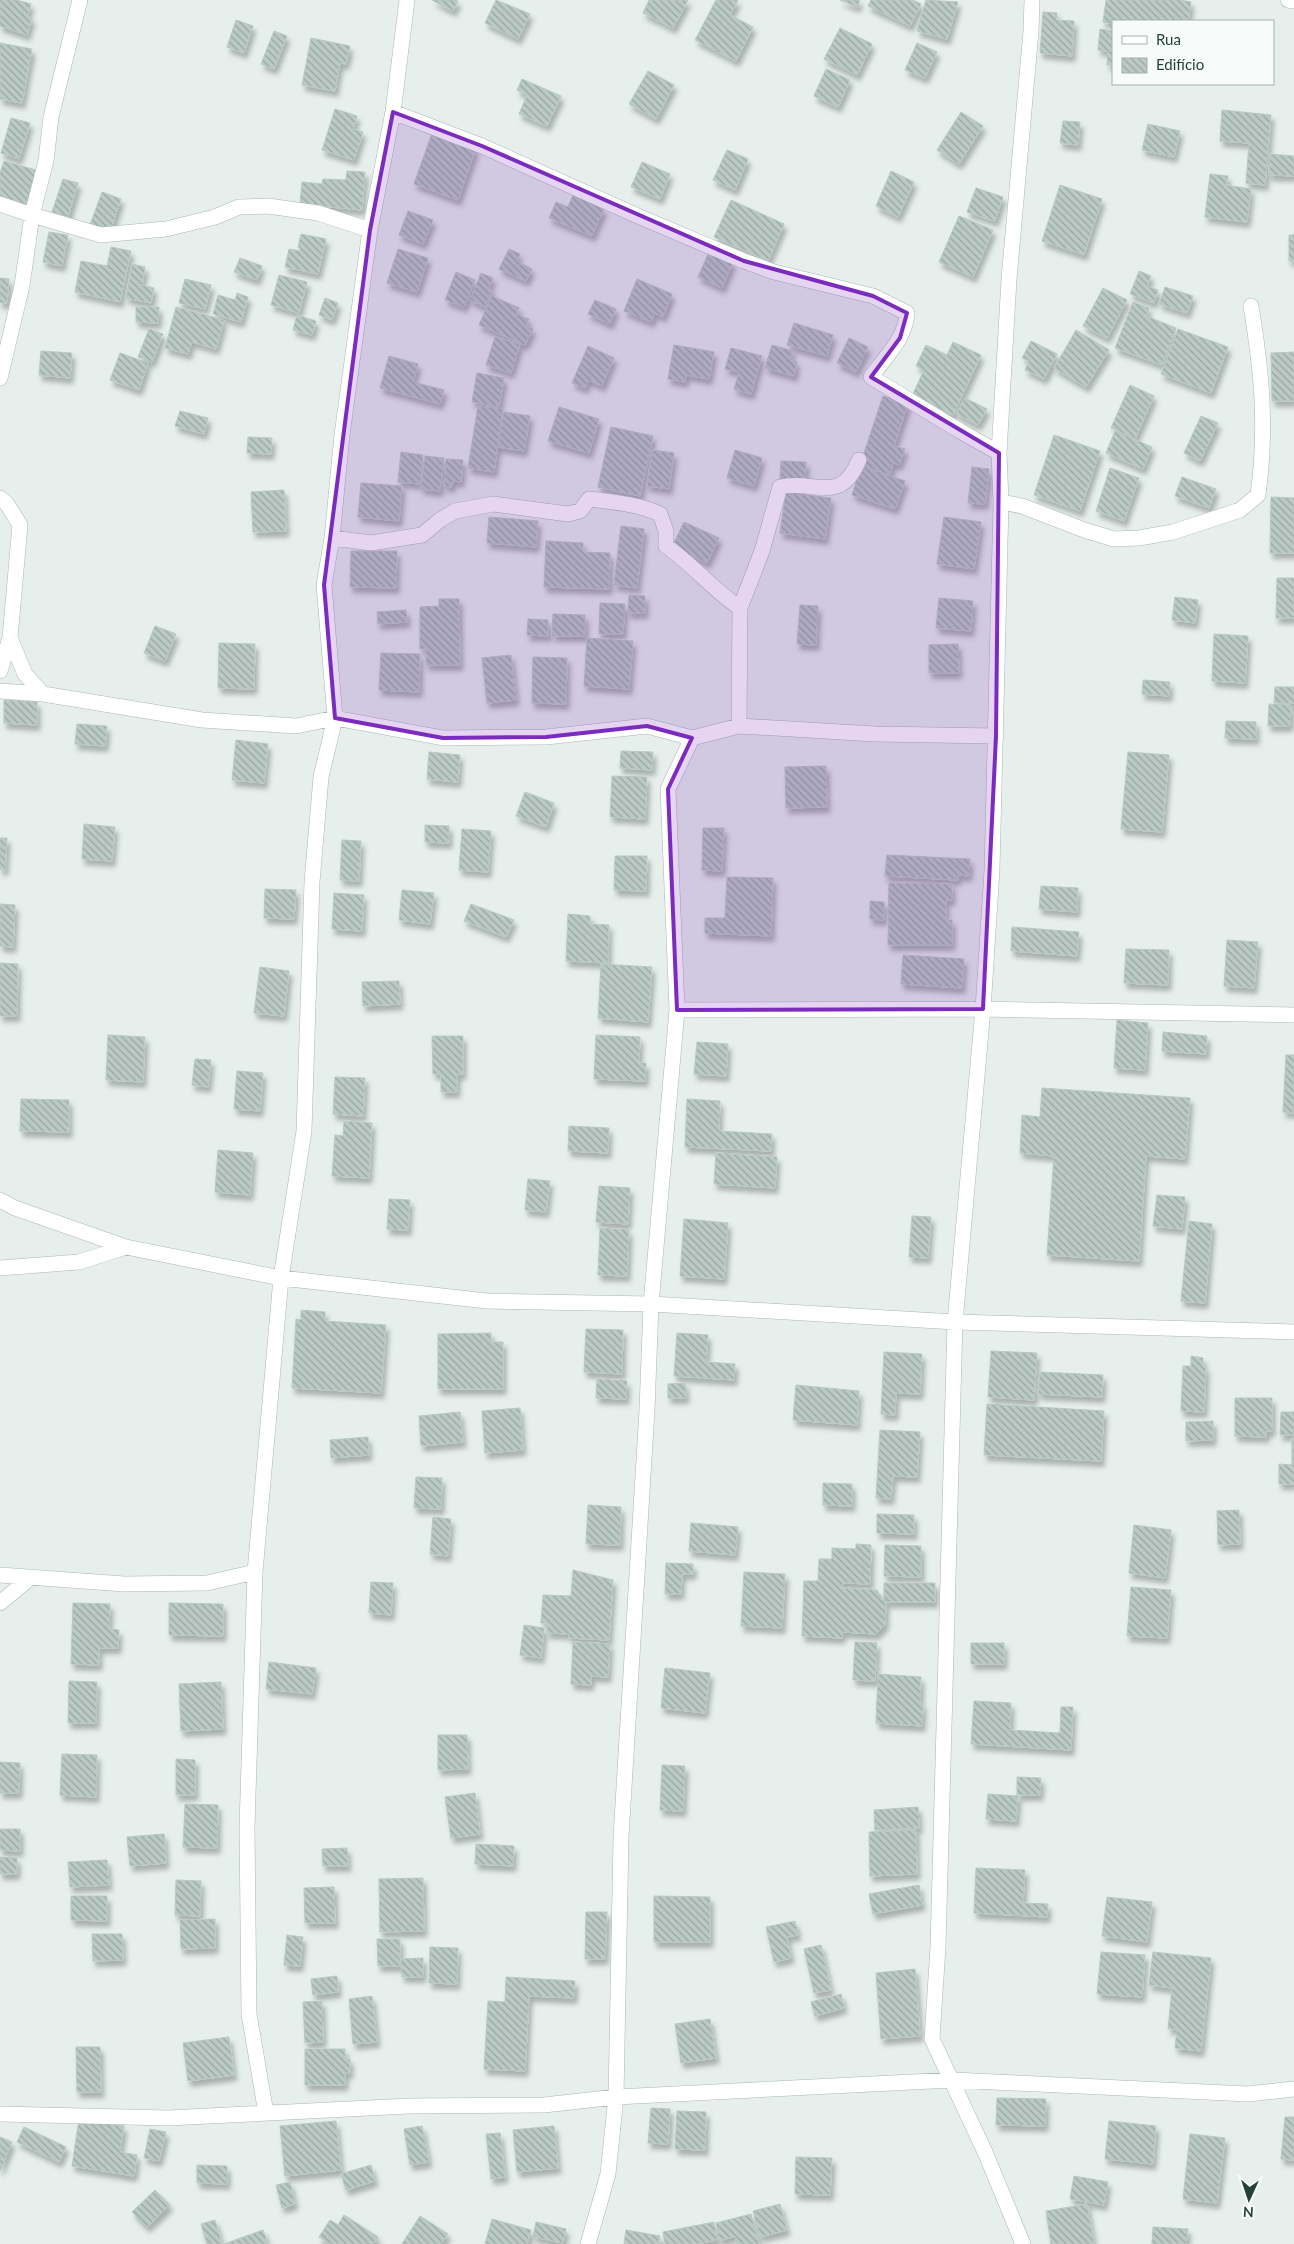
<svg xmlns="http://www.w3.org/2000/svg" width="1294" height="2244" font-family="Lato,sans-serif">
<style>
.building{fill:url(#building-back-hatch);stroke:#b8c9c2;filter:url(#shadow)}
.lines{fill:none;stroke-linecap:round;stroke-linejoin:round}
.minor-casing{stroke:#a8b8b2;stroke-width:16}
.minor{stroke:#fff;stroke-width:15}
.marked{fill:#7b2cbf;fill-opacity:0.2;stroke:#7b2cbf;stroke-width:4;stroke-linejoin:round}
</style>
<defs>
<pattern id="building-back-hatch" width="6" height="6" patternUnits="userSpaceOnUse" patternTransform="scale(1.25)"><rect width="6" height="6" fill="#bbcac4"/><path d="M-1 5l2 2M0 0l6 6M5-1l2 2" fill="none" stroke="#98a6a0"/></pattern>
<filter id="shadow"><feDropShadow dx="3" dy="5.5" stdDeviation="2.5" flood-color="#0004"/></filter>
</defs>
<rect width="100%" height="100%" fill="#e6efeb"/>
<path class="building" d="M0 0H17L31 4 27 17 32 18 27 35 0 26Z
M432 0H455L458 1 453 11Z
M496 0 530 14 518 39 485 23Z
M649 0H688L673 28 643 13Z
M716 0H738L730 15 753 27 736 61 695 40Z
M840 0H860L857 7Z
M871 0H913L921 4 910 26 868 6Z
M926 0 958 2 947 39 917 31Z
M1106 0H1180L1191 2 1188 21H1113V24L1103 22Z
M1043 12 1057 13 1056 20 1074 21 1072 56 1040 53Z
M236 20 253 26 244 53 227 47Z
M840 28 872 44 857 75 824 59Z
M1100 29 1113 31V65H1107L1108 51 1098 50Z
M274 31 287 36 274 69 261 64Z
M311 38 350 46 346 64 340 63 335 91 302 85Z
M0 43 32 49 22 103 0 99Z
M917 43 937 52 925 78 905 70Z
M826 69 850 80 838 107 814 96Z
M648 71 674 85 656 119 629 104Z
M522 79 561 96 547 126 519 114 527 95 517 90Z
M335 109 357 116 353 129 363 132 354 160 322 150Z
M1222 110 1271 115 1265 185 1246 183 1249 143 1220 141Z
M961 112 983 126 959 164 937 150Z
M11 118 30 123 19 159 1 153Z
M1063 121 1080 122 1078 145 1060 143Z
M1148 124 1180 131 1174 157 1142 150Z
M432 133 476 148 458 200 414 184Z
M727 150 748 159 735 190 713 180Z
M1270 154 1294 156V176L1269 175Z
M4 161 36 170 26 205 0 197V173Z
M642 162 670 174 660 199 631 187Z
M347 171 365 172 362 210 300 204 302 182 322 184 323 179 346 180Z
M891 171 914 182 898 217 876 206Z
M1210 174 1228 176 1226 185 1251 189 1247 222 1205 217Z
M63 179 78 183 68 217 52 212Z
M1060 185 1102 199 1084 255 1042 241Z
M976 188 1003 197 995 221 967 212Z
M102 192 121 199 110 232 90 225Z
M573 195 604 209 592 236 549 218 556 202 568 207Z
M731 200 784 224 768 261 714 237Z
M408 211 433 220 423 244 399 235Z
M959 216 993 230 973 277 939 262Z
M49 232 68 235 62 266 43 262Z
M301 234 326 239 318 274 285 267 289 249 300 251V248L298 247Z
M1289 235H1294V261H1289Z
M111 247 131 251 120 302 75 292 81 261 107 266Z
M398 249 428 258 417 292 387 283Z
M509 249 520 254 517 261 532 269 526 281 499 269Z
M709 252 733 262 722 288 698 277Z
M240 258 262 266 257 280 234 272Z
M132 264 145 267 142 285 154 288 151 303 126 298Z
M1139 271 1151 276 1147 286 1158 290 1154 303 1130 294Z
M456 272 475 280 464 307 445 300Z
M481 273 493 278 489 288 492 290 485 307 470 300Z
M279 275 307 282 299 313 271 305Z
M0 278 9 279 7 303H0Z
M185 279 211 285 205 309 179 303Z
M637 279 672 294 663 317 655 313 651 322 624 311Z
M1165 287 1193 296 1187 313 1159 304Z
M1103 288 1127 300 1107 338 1083 326Z
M237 293 248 297 241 322 213 314 218 295 235 300Z
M492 296 519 308 516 314 529 319 526 326 533 329 525 345 479 325Z
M325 298 338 303 332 320 319 315Z
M595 300 616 309 610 324 588 314Z
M1133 302 1149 308 1146 316 1176 328 1162 365 1115 348Z
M136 307H159L158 323 136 322Z
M176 307 224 320 216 349 192 342 188 354 165 348Z
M297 315 316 321 312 335 293 330Z
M794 323 833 335 827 356 787 345Z
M149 329 163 334 152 362 138 357Z
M1178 329 1228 347 1211 393 1161 374Z
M1076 330 1109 350 1086 387 1054 368Z
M495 337 520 344 511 373 486 365Z
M849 338 868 347 856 372 837 363Z
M1031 341 1057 354 1044 379 1025 370 1029 361 1022 358Z
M953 342 981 355 953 415 912 396 924 370 916 366 926 345 947 355Z
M674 345 714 352 709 379 686 375 685 382 668 379Z
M772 345 793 351 790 359 797 362 794 376 765 368Z
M588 346 614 358 602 386 588 380 585 388 572 383Z
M731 348 762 356 751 394 734 389 739 372 725 369Z
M41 351 72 353 70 378 39 375Z
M1294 352V401H1272L1271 353Z
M120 353 148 363 139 390 110 380Z
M389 356 418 364 413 382 444 390 440 404 380 388Z
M477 373 504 378 499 407 472 402Z
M1130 385 1154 396 1135 439 1111 428Z
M883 396 908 404 894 446 905 449 899 465 893 463 890 475 860 465Z
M965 398 987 409 978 425 956 414Z
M478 406 503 409 494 472 468 468Z
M559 407 599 419 589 453 548 441Z
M180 411 208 418 204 434 175 426Z
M504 412 530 416 524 451 498 447Z
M1201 416 1218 423 1200 461 1184 453Z
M611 427 653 436 640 496 598 487Z
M1115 431 1152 447 1143 469 1106 453Z
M1054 435 1100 451 1080 511 1034 495Z
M248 437 272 438 271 454 247 453Z
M652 450 674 453 669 489 647 486Z
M735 450 762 458 754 486 727 478Z
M401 452 423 455 420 484 398 482Z
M425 456 444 458 440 491 421 489Z
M446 459 463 460 461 482 453 481 452 487 444 486Z
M781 461 806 462 805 480 780 479Z
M861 466 905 481 895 509 852 495Z
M972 467 989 469 985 504 968 503Z
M1110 468 1139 478 1124 521 1096 511Z
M1182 477 1216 489 1209 508 1175 496Z
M361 483 402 486 399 521 358 517Z
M284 490 286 531 253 532 251 492Z
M786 492 831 498 825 539 780 533Z
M1271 497 1294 498V553H1270Z
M489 517 538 521 536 547 487 543Z
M944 517 981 522 974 569 937 564Z
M684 522 719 538 707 563 672 547Z
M621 526 644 529 637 588 614 585Z
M546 541 583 543V552L610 553 609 589 544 587Z
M351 551H397L396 588 350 587Z
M1277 578H1294V618H1276Z
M629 595 645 596V613H628Z
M1175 597 1198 600 1195 623 1172 620Z
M939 598 973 601 971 631 936 628Z
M439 599H459L460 665H426V649H420V607L439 606Z
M600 603 625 604 623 634H599Z
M800 605 818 606 816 645 797 644Z
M406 610 407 622 378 624 377 612Z
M553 614 585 615V636H552Z
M528 619 548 620V636L527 635Z
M155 626 176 634 165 661 144 653Z
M1214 634 1248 636 1245 683 1212 681Z
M587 638 633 641 629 689 584 686Z
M219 643 255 644 254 689 218 688Z
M958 644 959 673H929V645Z
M381 653 420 654 419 692 379 690Z
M511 655 516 700 487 703 482 658Z
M533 657 567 658 566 704 532 703Z
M1143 680 1170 682 1169 696 1142 694Z
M1275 687H1294V703H1274Z
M4 700 37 702V725L4 723Z
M1269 704 1291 705 1290 726H1268Z
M1226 721 1256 722V739L1225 738Z
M77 724 107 726 105 746 75 744Z
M236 740 268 744 264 783 232 780Z
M621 751 653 752 652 770 620 768Z
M429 752 460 755 458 782 427 779Z
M1128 752 1169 755 1162 832 1121 829Z
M826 766 827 807 786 808 785 767Z
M612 776 647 777 645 819 610 817Z
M525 792 554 803 546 827 516 816Z
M84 824 115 827 112 861 82 859Z
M425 825 449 826V843L425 842Z
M703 828H724L722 871 702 870Z
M462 829 491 831 488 872 459 870Z
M0 838H7L5 870 0 869Z
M342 840 361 841 359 881 340 880Z
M887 855 970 859 969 876 958 875V880L885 876Z
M615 856H647L646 891 614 890Z
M727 877 773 878 771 936 705 933V918H725Z
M889 883 952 884V900H946V920H952V945H888Z
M1041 886 1078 888 1077 912 1039 909Z
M265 889 296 890 294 919 264 918Z
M402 890 434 893 430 924 399 920Z
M334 893 364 895 362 931 332 929Z
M870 901 884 902V920L870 919Z
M0 904 15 905 13 947 0 946Z
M471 904 514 920 506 937 464 921Z
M568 914 590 916V924L609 925 608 963 566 961Z
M1012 927 1079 932 1077 956 1011 951Z
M1227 940 1258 942 1254 988 1224 986Z
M1126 949 1169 950 1168 985 1124 983Z
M903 955 964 959 962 988 901 984Z
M0 963 18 964 17 1016H0Z
M601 964 652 967 648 1022 598 1018Z
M260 967 289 971 284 1016 254 1013Z
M399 981 400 1004 363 1006 362 982Z
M1117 1020 1148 1023 1145 1070 1114 1068Z
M1163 1032 1207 1036 1206 1054 1162 1051Z
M108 1035 145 1037 143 1082 106 1080Z
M596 1035 640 1037 639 1063H646L645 1081 594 1079Z
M432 1036H463V1074H457V1092H441V1074H433Z
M697 1042 728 1044 726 1076 694 1074Z
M1286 1055H1294V1113L1283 1112Z
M195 1059 211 1060 208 1087 192 1085Z
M237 1071 263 1073 260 1111 234 1109Z
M335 1077 365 1078 363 1116 333 1114Z
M1042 1088 1190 1098 1185 1159 1146 1156 1139 1261 1047 1255 1054 1156 1020 1153 1022 1115 1040 1117Z
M21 1099 69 1100V1132L20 1131Z
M687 1099 720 1101 719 1131 772 1134 771 1151 685 1147Z
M344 1121 372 1123 369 1178 332 1176 335 1135 343 1136Z
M569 1126 609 1128 608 1153 568 1151Z
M218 1150 253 1153 250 1195 215 1192Z
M716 1153 777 1157 775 1188 714 1184Z
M528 1179 550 1181 546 1212 525 1210Z
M599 1186 630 1188 628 1224 596 1222Z
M1157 1195 1185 1197 1182 1229 1153 1226Z
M389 1199 410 1200 408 1230 387 1229Z
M912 1216 931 1217 928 1258 909 1257Z
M684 1219 728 1223 724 1279 680 1276Z
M1189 1221 1212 1224 1205 1303 1181 1301Z
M600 1228 629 1230 627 1276 598 1275Z
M301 1310 325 1312V1321L386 1325 381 1393 292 1388 296 1319 301 1320Z
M586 1329 623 1330 622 1374 584 1372Z
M491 1333V1342H503V1389H438V1334Z
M677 1333 708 1335 706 1362 735 1364 734 1380 674 1376Z
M991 1351 1037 1353 1034 1400 988 1397Z
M884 1352 922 1354 920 1394 896 1393 895 1415 881 1414Z
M1191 1356 1203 1358V1367H1206L1204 1412 1181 1411 1183 1366H1191Z
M1040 1372 1103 1375 1102 1397 1038 1394Z
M597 1379 627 1381 626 1399 596 1398Z
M685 1383 686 1398H668V1384Z
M796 1385 859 1391 857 1425 793 1420Z
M1235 1398H1272V1431H1266V1437L1235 1436Z
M987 1404 1104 1411 1101 1461 984 1455Z
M520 1408 523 1450 485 1453 482 1411Z
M460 1412 463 1442 421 1446 419 1416Z
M1281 1412H1294V1435H1280Z
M1213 1421V1440L1186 1441V1422Z
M880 1430 920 1432 917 1477 893 1476 891 1499 876 1498Z
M368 1437 369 1455 331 1458 330 1440Z
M1292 1438H1294V1484H1279V1464L1292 1465Z
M416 1477 442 1478 441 1509 414 1508Z
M823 1483 852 1484V1506L823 1505Z
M588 1505 621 1507 620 1545 586 1544Z
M1239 1510 1240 1544 1218 1545 1217 1511Z
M877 1514 914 1515V1534L877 1533Z
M433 1517 451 1519 448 1556 430 1554Z
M691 1523 738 1527 735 1555 689 1551Z
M1134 1525 1171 1530 1165 1578 1129 1573Z
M856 1544 871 1545 870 1584 843 1583 842 1588 877 1590 886 1605 885 1625 876 1634 842 1632V1638L802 1636 804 1581H818L819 1559H832V1548L856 1549Z
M885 1545 921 1546V1577L884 1576Z
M666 1563 693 1564V1574H682L681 1594H665Z
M573 1570 613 1580 609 1640 569 1638V1634L547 1633V1623H541L543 1595 571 1596Z
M744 1572 785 1574 782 1628 741 1626Z
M371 1582 393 1583 391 1615 369 1613Z
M884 1583H935V1602H884Z
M1131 1587 1171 1590 1167 1638 1127 1636Z
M73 1603 110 1604 109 1629 119 1630 118 1648H99V1665L71 1664Z
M169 1603 223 1604V1636L169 1635Z
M524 1625 544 1628 541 1658 520 1655Z
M573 1642 610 1644 608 1677 591 1676V1685L571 1684Z
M855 1642 877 1643 875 1681 853 1680Z
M971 1643H1004V1664H971Z
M269 1662 316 1668 312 1694 266 1689Z
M665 1668 710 1673 705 1713 661 1708Z
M878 1674 921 1677 920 1704H923L922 1726 876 1723Z
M69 1681 97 1682 96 1723H68Z
M221 1682 223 1729 181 1731 179 1684Z
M974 1701 1011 1703 1010 1730 1060 1733 1061 1707H1073L1071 1750 971 1744Z
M438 1735H467L468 1769 438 1770Z
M62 1754 97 1755 96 1797 60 1795Z
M176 1759 195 1760V1795H176Z
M0 1762 20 1763 19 1793H0Z
M662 1765 685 1766 683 1811 660 1810Z
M1017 1777 1041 1778 1040 1795H1017Z
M475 1793 480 1834 451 1838 445 1797Z
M988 1794 1018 1796 1016 1821 986 1819Z
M185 1804 218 1805 217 1848 183 1847Z
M918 1807 919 1828 875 1830 874 1810Z
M0 1829H20V1851L0 1850Z
M916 1830 917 1874 870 1876 869 1832Z
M164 1834 166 1863 130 1866 127 1837Z
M476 1844 514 1846 513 1866 475 1864Z
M347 1848 348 1866H323L322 1849Z
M0 1857 17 1858V1874H0Z
M107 1860 109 1885 70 1887 68 1862Z
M976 1868 1025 1870 1023 1903 1048 1904 1047 1917 974 1913Z
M423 1878 424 1931 380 1932 379 1879Z
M176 1880 201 1881 200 1916 175 1915Z
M919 1885 922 1905 873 1914 869 1894Z
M334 1887 335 1923H305L304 1888Z
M71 1896H107V1921L71 1920Z
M654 1896 710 1897V1942H654Z
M1107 1897 1152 1902 1147 1942 1102 1936Z
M586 1912H607L605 1959H585Z
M215 1919V1948L181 1949 180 1920Z
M795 1921 798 1935 787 1937 791 1958 774 1962 766 1927Z
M92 1934H122L123 1960 93 1961Z
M287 1935 303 1937 300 1966 284 1965Z
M377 1939H400V1966H378Z
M821 1945 831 1990 814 1993 804 1949Z
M430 1947 458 1948 457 1984 429 1983Z
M1101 1952 1145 1955 1142 1997 1097 1994Z
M1153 1952 1211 1958 1201 2051 1175 2048 1177 2029H1168L1172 1988 1149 1985Z
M423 1958V1977H402L401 1959Z
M915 1969 920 2036 881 2039 876 1973Z
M337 1976 338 1992 313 1995 311 1979Z
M506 1977 575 1981 574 1998 529 1996 525 2071 484 2069 488 2001 505 2002Z
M841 1994 844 2008 815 2016 811 2002Z
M372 1996 377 2042 353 2044 349 1999Z
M322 2001 323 2042 305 2043 303 2002Z
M710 2019 716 2058 681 2063 675 2024Z
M229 2037 234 2075 188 2081 183 2043Z
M76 2047H100L101 2092H77Z
M305 2049H345V2059H350V2073H345V2085H305Z
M997 2098 1046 2099 1045 2126 996 2125Z
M651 2108 670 2109 668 2144 648 2143Z
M677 2111 706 2112 705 2150 675 2149Z
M1285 2117H1294V2160L1281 2159Z
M79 2119 124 2126 120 2152 137 2155 134 2176 72 2166Z
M336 2121 341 2170 285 2176 280 2126Z
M1109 2121 1156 2126 1153 2164 1105 2159Z
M422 2126 429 2162 410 2165 404 2129Z
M554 2126 558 2168 517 2172 513 2130Z
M24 2127 66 2147 59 2162 17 2142Z
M150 2129 166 2132 159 2161 144 2158Z
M500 2133 505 2177 491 2179 486 2134Z
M1190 2134 1225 2138 1217 2203 1183 2199Z
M0 2137 12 2142 0 2171Z
M796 2157 832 2158 830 2195 795 2194Z
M197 2165 227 2166V2184L197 2183Z
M371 2165 375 2181 346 2190 341 2174Z
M1074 2176 1108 2182 1104 2205 1070 2199Z
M290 2182 295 2204 282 2208 276 2185Z
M155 2190 170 2205 147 2227 132 2212Z
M780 2204 787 2230 760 2237 753 2211Z
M1087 2204 1094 2244H1051L1046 2211Z
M751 2214 759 2244H737L735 2236 720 2241 716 2223Z
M344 2215 378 2237 373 2244H331L319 2237 330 2220 338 2225Z
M420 2216 448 2234 441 2244H402Z
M492 2219 531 2230 527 2244H485Z
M215 2220 222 2244H207L201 2224Z
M536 2222 566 2229 563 2243 533 2237Z
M714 2222 717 2240 696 2244H665L663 2232Z
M1153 2227 1188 2229 1186 2244H1152Z
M263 2230 268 2244H224Z
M626 2230 660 2236 658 2244H624Z"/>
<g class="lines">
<defs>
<path id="minor" d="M1288 0 1294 1
M393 112 482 146 640 217 744 261 774 272 873 296 907 313C906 338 885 357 871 377L960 431 999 453
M0 204 32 215 101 235 166 229 215 217 239 207 268 206 318 213 370 230
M0 378 22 286 32 215 46 161 51 117 80 0
M0 498 7 504 20 525 10 638 0 671
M1001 502 1022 506 1084 530 1114 539 1139 538 1173 532 1240 510 1258 495C1267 428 1262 373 1251 306
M332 538 371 543 422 535 440 520 455 511 493 504 568 514 580 511 589 499C613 502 638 504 660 514L666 531V546C692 564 713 590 740 608
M10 638 25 674 43 694
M0 691 43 694 202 720 296 726 335 718 443 738 546 737 647 726 692 738 739 726 875 734 996 736
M739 726 740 608 762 551 780 487C816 479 840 506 859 460
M677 1010 983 1009 1294 1015
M0 1200 15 1208 126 1247 281 1278 487 1301 651 1304 955 1322 1294 1332
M0 1268 79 1262 126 1247
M0 1575 124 1584 207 1583 255 1572
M0 1603 30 1578
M266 2113 249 2014 247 1827 255 1572 281 1278 304 1131 312 882 321 777 335 718 324 585 332 538 342 435 370 230 393 112 407 0
M0 2114 168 2118 409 2106 544 2105 616 2097 952 2080 1248 2094 1294 2089
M588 2244 608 2174 616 2097 621 1837 647 1410 651 1304 677 1010 668 789 692 738
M1023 2244 985 2152 932 2039 938 1947 955 1322 983 1009 992 870 1001 502 999 453 1009 279 1031 31 1032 0"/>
</defs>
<use href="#minor" class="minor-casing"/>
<use href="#minor" class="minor"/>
</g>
<path class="marked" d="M393 112 482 146 744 261 873 296 907 313 900 338 871 377 999 453 996 736 983 1009 677 1010 668 789 692 738 647 726 546 737 443 738 335 718 324 585 370 230Z"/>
<rect x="1112" y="20" width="162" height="65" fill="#f7fbf9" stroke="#a3b1ad"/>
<rect x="1122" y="36" width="25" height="8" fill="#ffffff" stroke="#a3b1ad"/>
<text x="1156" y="45" font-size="15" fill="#24423a">Rua</text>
<rect x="1122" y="58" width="25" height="15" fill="url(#building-back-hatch)" stroke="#a3b1ad"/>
<text x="1156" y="70" font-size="15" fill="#24423a">Edifício</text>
<g transform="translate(1249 2199) rotate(183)" stroke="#f7fbf9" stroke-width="4" paint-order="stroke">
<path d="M0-4L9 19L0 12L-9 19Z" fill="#24423a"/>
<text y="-8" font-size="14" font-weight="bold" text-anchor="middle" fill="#24423a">N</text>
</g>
</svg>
